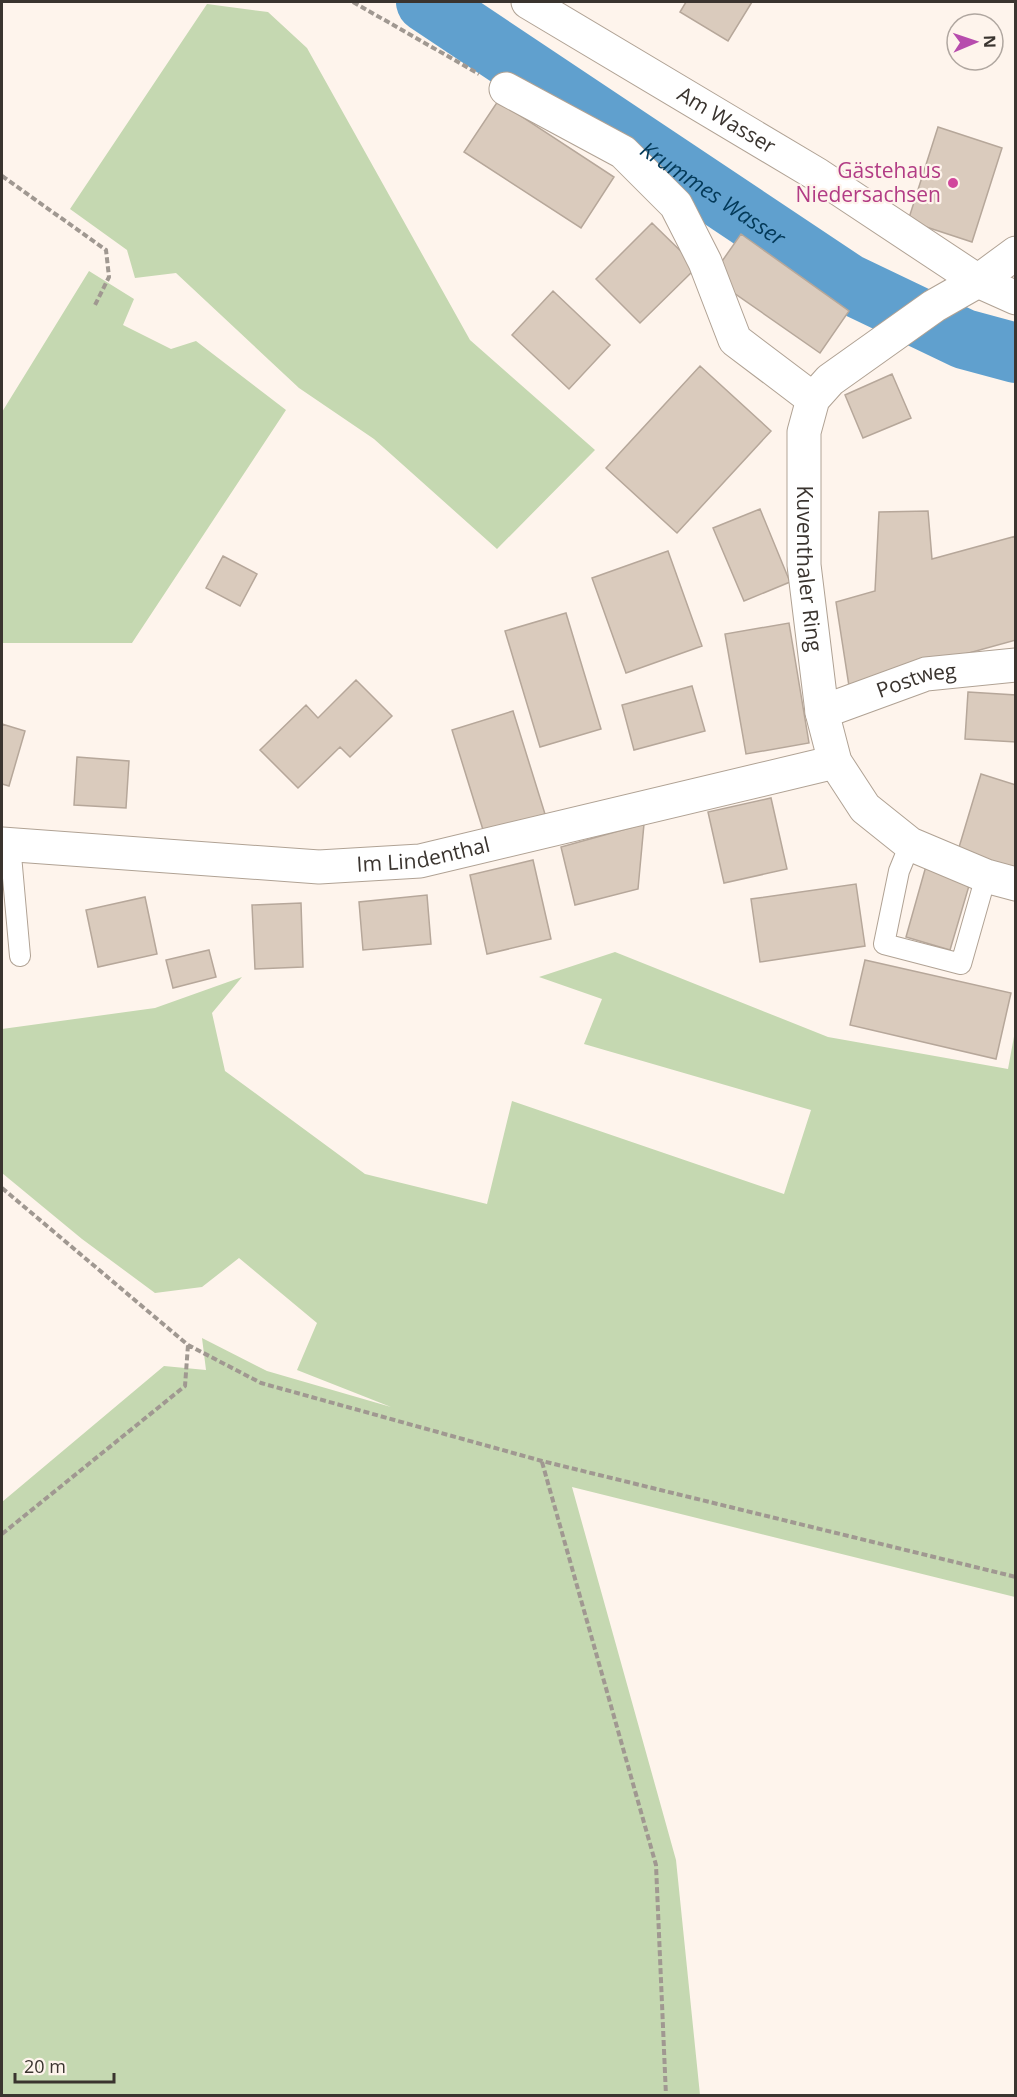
<svg xmlns="http://www.w3.org/2000/svg" width="1017" height="2097" font-family="'Open Sans',sans-serif">
<style>
.green{fill:#c5d8b1}
.lines{fill:none;stroke-linecap:round;stroke-linejoin:round}
.river{stroke:#60a0ce;stroke-width:60}
.building{fill:#dacbbd;stroke:#b6a79a;stroke-width:1.5}
.lane-casing{stroke:#b0a294;stroke-width:22}
.street-casing{stroke:#b0a294;stroke-width:35}
.path{stroke:#a09891;stroke-width:4;stroke-dasharray:6 3;stroke-linecap:butt}
.lane{stroke:#fff;stroke-width:20}
.street{stroke:#fff;stroke-width:33}
.hotel-dot{fill:#d1479c;stroke:#fef4ec;stroke-width:2}
.labels{text-anchor:middle;stroke-width:4.5;stroke-linejoin:round;paint-order:stroke}
.street-label{font-size:21px;fill:#3a342f;stroke:#fef4ec}
.hotel-label{font-size:21px;fill:#b23c85;stroke:#fef4ec;text-anchor:end}
.water-label{font-size:22px;font-style:italic;fill:#033958;stroke:#fef4ec}
</style>
<rect width="100%" height="100%" fill="#fef4ec"/>
<path class="green" d="M207 4 268 12 307 48 470 340 595 450 497 549 374 439 299 388 176 273 135 278 127 250 70 209Z
M89 271 134 299 123 325 171 349 196 341 286 410 132 643H2V412Z
M615 952 828 1037 1008 1069 1015 1031V1597L572 1487 676 1860 700 2095H2V1502L164 1366 206 1370 202 1338 267 1371 391 1407 297 1370 317 1323 239 1258 202 1287 155 1293 82 1239 2 1173V1029L155 1008 242 977 212 1013 225 1071 365 1174 487 1204 512 1101 784 1194 811 1110 584 1044 602 999 539 977Z"/>
<g class="lines">
<path class="river" id="s1" d="M426 2 847 283 964 339 1016 353"/>
</g>
<path class="building" d="M686 2H752L728 41 680 12Z
M498 101 614 177 581 228 464 152Z
M938 127 1002 148 972 242 908 221Z
M652 223 697 267 640 323 596 279Z
M741 234 849 311 820 353 711 277Z
M553 291 610 345 569 389 512 335Z
M700 366 771 431 677 533 606 468Z
M892 374 911 418 863 438 845 395Z
M760 509 790 582 744 601 713 528Z
M928 511 932 559 1016 536V640L849 686 836 602 875 591 879 512Z
M668 551 702 646 626 673 592 578Z
M223 556 257 574 240 606 206 588Z
M566 613 601 729 540 747 505 631Z
M789 623 809 743 746 754 725 634Z
M356 680 392 716 350 757 340 747 298 788 260 750 306 705 318 718Z
M692 686 705 731 634 750 622 705Z
M968 692 1016 695V742L965 739Z
M513 711 545 814 484 833 452 730Z
M2 724 25 731 9 786 2 784Z
M77 757 129 761 126 808 74 805Z
M981 774 1016 785V872L957 854Z
M771 798 787 869 724 883 708 812Z
M644 824 638 889 575 905 561 847Z
M533 860 551 939 487 954 470 875Z
M926 866 971 879 950 950 906 937Z
M856 884 865 946 760 962 751 899Z
M427 895 431 944 363 950 359 902Z
M145 897 157 954 98 967 86 910Z
M301 903 303 967 255 969 252 905Z
M209 950 216 977 173 988 166 960Z
M865 960 1011 993 996 1059 850 1025Z"/>
<g class="lines">
<defs>
<path id="lane" d="M10 844 20 956
M910 844 899 871 884 944 961 964 986 876"/>
<g id="street">
<path id="s2" d="M528 2 818 175 978 281 1016 298"/>
<path d="M506 89 623 152 676 205 705 262 735 340 813 399"/>
<path id="s3" d="M1016 253 978 281 934 306 830 380 813 399 804 432V565L822 712 835 762 865 808 910 844 986 876 1016 884"/>
<path id="s4" d="M822 712 926 674 1016 665"/>
<path id="s5" d="M2 844 319 867 420 861 835 762"/>
</g>
</defs>
<use href="#lane" class="lane-casing"/>
<use href="#street" class="street-casing"/>
<path class="path" d="M353 2 479 74
M2 176 106 250 109 277 95 305
M2 1188 188 1345 261 1383 542 1461 1016 1577
M542 1462 656 1865 666 2096
M2 1534 185 1386 188 1345"/>
<use href="#lane" class="lane"/>
<use href="#street" class="street"/>
</g>
<circle class="hotel-dot" cx="953" cy="183" r="6"/>
<g class="labels">
<g class="street-label">
<text dy="7" stroke="none"><textPath href="#s2" startOffset="231">Am Wasser</textPath></text>
<text dy="7" stroke="none"><textPath href="#s3" startOffset="422">Kuventhaler Ring</textPath></text>
<text dy="7" stroke="none"><textPath href="#s4" startOffset="100">Postweg</textPath></text>
<text dy="7" stroke="none"><textPath href="#s5" startOffset="423">Im Lindenthal</textPath></text>
</g>
<g class="hotel-label">
<text x="941" y="178">Gästehaus<tspan x="941" dy="24">Niedersachsen</tspan></text>
</g>
<g class="water-label">
<text dy="8" stroke="none"><textPath href="#s1" startOffset="345">Krummes Wasser</textPath></text>
</g>
</g>
<rect width="1017" height="2097" fill="none" stroke="#3a342f" stroke-width="6"/>
<g transform="translate(975 42) rotate(88)"><circle r="28" fill="#fef4ec" stroke="#b0a7a0" stroke-width="1.5"/>
<path d="M0-4.5L10 22L0 15L-10 22Z" fill="#b74cad"/>
<text y="-9" font-size="16" font-weight="bold" text-anchor="middle" fill="#3a342f">N</text>
</g>
<path d="M15 2073v9h99v-9" fill="none" stroke="#3a342f" stroke-width="3"/>
<text x="24" y="2073" font-size="18" fill="#3a342f" stroke="#fef4ec" stroke-width="4.5" paint-order="stroke">20 m</text>
</svg>
